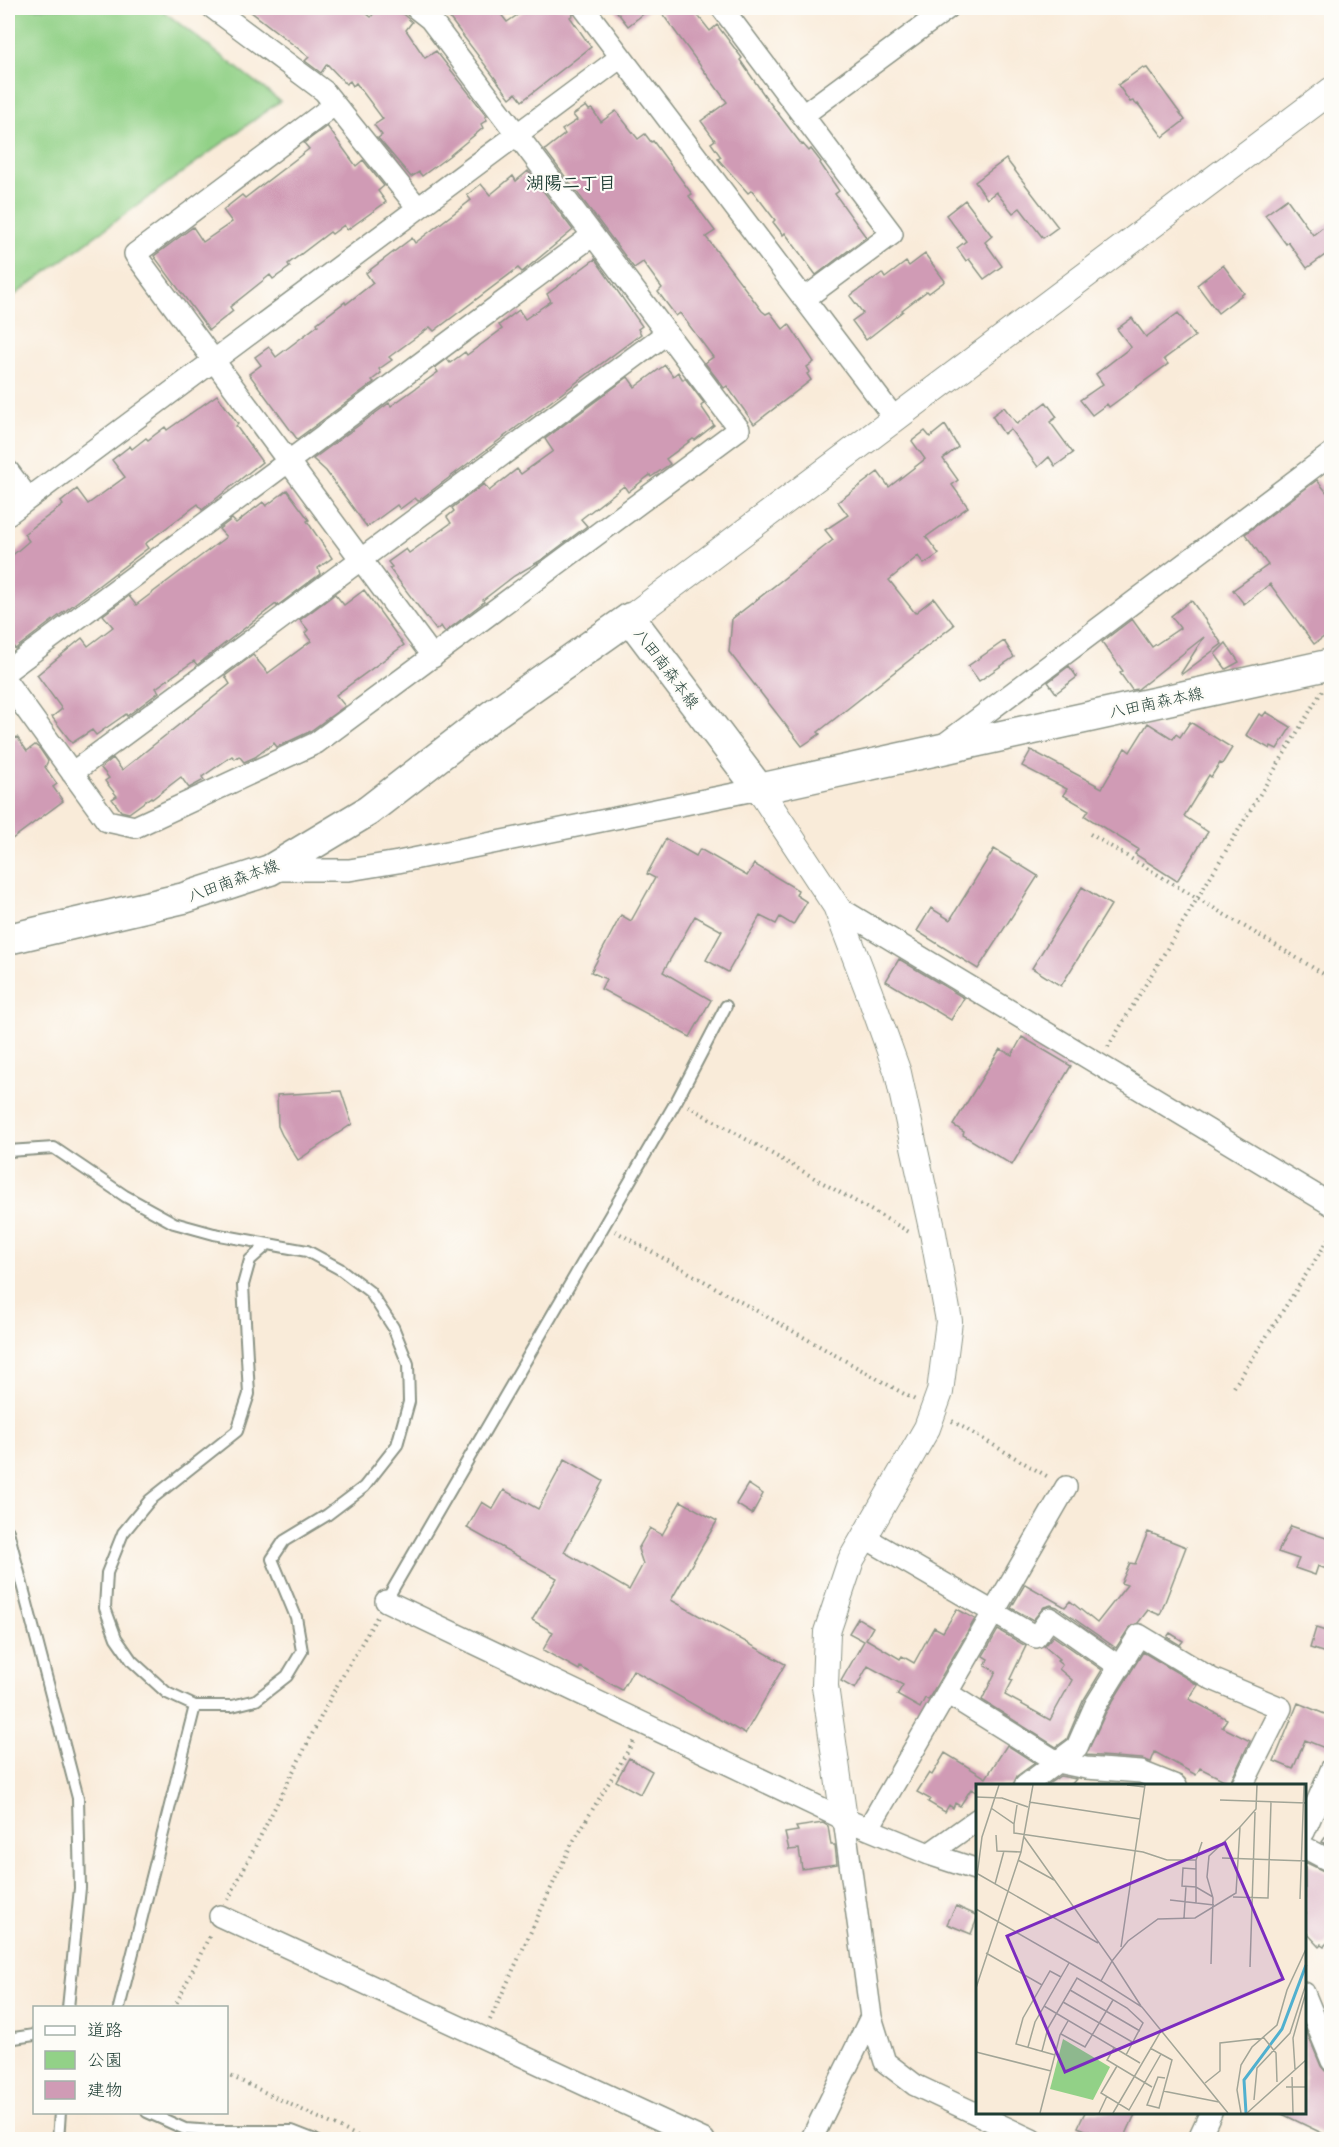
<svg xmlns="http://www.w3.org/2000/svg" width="1339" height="2147" font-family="'Playpen Sans','Klee One',sans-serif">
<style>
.green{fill:#92d187;stroke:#58875e;stroke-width:1.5}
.building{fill:#d09bb5}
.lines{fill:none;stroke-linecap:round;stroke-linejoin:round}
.service-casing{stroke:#8c9486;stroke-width:14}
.minor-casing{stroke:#8c9486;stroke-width:24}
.tertiary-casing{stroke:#8c9486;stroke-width:28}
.secondary-casing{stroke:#8c9486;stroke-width:33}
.path{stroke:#8c9486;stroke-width:4;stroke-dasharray:1.5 4.5;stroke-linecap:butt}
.service{stroke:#fff;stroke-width:10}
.minor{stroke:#fff;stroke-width:21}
.tertiary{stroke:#fff;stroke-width:26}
.secondary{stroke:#fff;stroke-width:30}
.labels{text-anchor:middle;stroke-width:4.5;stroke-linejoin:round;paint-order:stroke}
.street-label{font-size:16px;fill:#1f3d34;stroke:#fdfcf7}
.neighbourhood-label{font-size:18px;font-weight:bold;fill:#1f3d34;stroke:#fdfcf7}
.inset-river{fill:none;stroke:#50b0cf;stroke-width:3}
.inset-road{fill:none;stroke:#a2a597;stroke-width:1.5}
.view{fill:#7b2cbf;fill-opacity:0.15;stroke:#7b2cbf;stroke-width:3}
.inset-edge{fill:none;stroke:#1f3d34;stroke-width:3}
</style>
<rect width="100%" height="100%" fill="#fdfcf7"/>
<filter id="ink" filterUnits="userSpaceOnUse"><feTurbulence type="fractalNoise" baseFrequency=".0167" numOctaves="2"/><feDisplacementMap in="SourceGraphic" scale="12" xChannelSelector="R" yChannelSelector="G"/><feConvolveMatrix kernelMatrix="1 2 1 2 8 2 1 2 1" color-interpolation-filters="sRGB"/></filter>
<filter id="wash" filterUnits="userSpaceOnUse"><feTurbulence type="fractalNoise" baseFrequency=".008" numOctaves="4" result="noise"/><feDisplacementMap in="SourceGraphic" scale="24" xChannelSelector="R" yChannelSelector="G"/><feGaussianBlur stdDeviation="1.35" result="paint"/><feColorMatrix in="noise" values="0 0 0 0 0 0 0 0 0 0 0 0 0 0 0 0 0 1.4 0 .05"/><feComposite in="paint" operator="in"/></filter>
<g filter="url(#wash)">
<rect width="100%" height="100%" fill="#f9ebd9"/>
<path class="green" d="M8 8H159L280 101 8 300Z"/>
<g id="blocks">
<path class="building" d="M246 8H359L371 17 378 8H387L395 14 398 10 412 22 406 30 425 58 436 51 487 116 485 117 487 120 481 124 483 128 449 156 422 176 419 172 411 177 378 138 382 135 374 125 383 119 356 83 353 86 350 81 346 84 327 64 321 73 305 61 309 57Z
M442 8H496L507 22 528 8H572L573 15 570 17 591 47 522 101 516 93 510 98Z
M614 8H651L628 26Z
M658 8H692L710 31 717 25 742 58 740 60 767 99 802 145 803 144 809 151 811 149 821 162 820 163 839 191 835 194 866 237 816 275 785 233 783 235 773 222 775 220 752 190 748 193 718 159 721 157 711 143 715 140 701 121 727 102Z
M1143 67 1144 69 1147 68 1185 120 1163 137 1138 104 1137 105 1133 101 1130 102 1118 85Z
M586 106 589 110 592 109 601 122 616 111 638 139 645 134 651 142 653 141 692 194 689 196 715 231 706 237 762 311 766 314 770 312 783 329 789 324 814 362 807 367 810 372 807 374 811 380 754 424 727 386 724 388 705 363 713 357 680 313 676 316 658 292 662 288 643 262 634 268 545 150 565 134 562 130 577 120 573 115Z
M327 126 356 166 363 160 384 186 378 191 386 202 347 230 344 225 332 234 330 232 288 264 290 267 273 279 270 275 230 307 233 311 209 330 154 256 193 227 203 242 232 222 223 210 242 195 245 198 309 149 304 143Z
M1006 159 1058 227 1043 238 1020 208 1013 213 996 192 987 199 975 182Z
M528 171 573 230 522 272 518 268 434 331 430 327 389 357 392 360 379 369 381 373 372 380 374 382 297 439 249 374 261 365 255 357 269 347 276 357 318 325 317 323 345 302 346 304 373 283 366 273 412 238 415 243 471 200 467 195 481 184 490 195 513 176 516 181Z
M1287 199 1313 235 1332 220V250L1307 268 1288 242 1286 244 1265 215Z
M965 200 992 236 985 242 1002 266 984 279 969 259 966 261 957 248 966 241 946 215Z
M925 254 945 281 929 293 927 291 902 310 903 311 866 340 852 321 863 313 850 296 882 273 885 278 906 262 909 266Z
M595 259 642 326 638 329 641 334 418 501 415 498 400 509 397 505 367 527 326 471 313 459 389 403 391 406 438 372 435 368 447 359 450 363 465 352 467 355 502 329 499 325 519 310 525 319 551 301 547 294Z
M1223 265 1244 293 1218 313 1197 285Z
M1178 313 1195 336 1164 359 1168 364 1109 407 1107 404 1092 415 1080 400 1103 384 1096 374 1131 347 1117 329 1132 318 1146 337Z
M665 365 673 376 678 372 683 380 685 378 704 403 701 406 714 425 695 440 693 439 666 459 670 464 651 477 650 475 628 492 624 486 581 519 587 526 543 559 514 576 483 600 484 602 445 632 441 626 436 630 389 568 392 567 388 562 406 549 409 553 451 523 447 517 454 511 452 508 484 484 489 491 517 469 521 474 553 451 545 439 628 377 635 387Z
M217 395 238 424 236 426 262 462 202 510 198 504 145 544 148 548 15 649 8 639V559L29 541 24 534 63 505 61 502 77 489 88 504 125 477 112 460 130 446 132 449 146 438 148 440 165 427 167 430Z
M1046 402 1057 417 1050 422 1073 453 1055 466 1049 457 1038 467 1010 429 1004 434 992 416 1004 407 1017 424Z
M945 425 958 447 943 459 958 480 952 485 968 507 926 537 939 554 924 564 918 556 889 580 915 613 934 598 954 625 818 732 820 734 802 746 729 652 732 619 833 540 825 530 848 515 838 502 878 472 889 487 925 459 912 441 925 431 930 437Z
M1317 480 1332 499V631L1314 644 1270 584 1244 604 1233 590 1268 565 1245 534Z
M287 490 309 520 307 521 332 558 318 568 320 574 277 606 276 604 197 665 194 661 156 688 159 692 127 716 126 714 96 735 92 730 72 743 52 717 62 709 37 675 82 638 88 646 113 627 103 615 129 596 136 605 226 537 219 529 232 519 236 523 263 502 266 506Z
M364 590 404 645 336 695 345 706 309 732 277 747 274 743 255 757 244 762 239 756 235 759 232 756 202 777 204 780 189 788 181 777 152 799 151 797 129 813 121 811 112 799 117 796 105 781 109 778 101 768 113 758 122 770 230 684 225 676 253 655 268 673 311 641 305 633 308 630 300 620 335 594 344 605Z
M1191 600 1222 644 1182 674 1181 673 1204 637 1138 689 1132 690 1120 673 1123 671 1102 642 1132 619 1152 647 1180 628 1171 616Z
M1004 641 1014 657 979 681 968 666Z
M1226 643 1239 662 1226 669 1215 654Z
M1069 666 1077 677 1056 693 1048 682Z
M1266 712 1291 727 1277 749 1271 746 1270 749 1246 735 1259 714 1263 716Z
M1190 722 1232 748 1222 764 1220 763 1211 777 1209 775 1184 816 1208 832 1177 881 1135 854 1138 849 1085 816 1089 810 1063 795 1067 789 1022 766 1031 750 1102 788 1125 748 1130 752 1148 723 1173 739 1176 734 1180 737Z
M17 737 27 751 35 745 40 749 48 761 45 767 57 784 53 787 63 801 8 842V744Z
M666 839 696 856 700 849 747 876 754 864 798 890 796 895 807 902 793 925 780 917 776 924 760 916 728 972 706 960 722 931 695 916 663 972 711 1000 690 1037 601 989 606 979 591 972 621 915 631 921 655 878 647 874Z
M994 849 1038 876 978 969 917 931 931 908 950 920Z
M1082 887 1111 905 1061 986 1032 968Z
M899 959 964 998 951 1020 886 981Z
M1022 1037 1071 1066 1012 1165 963 1135 964 1132 953 1125 1000 1049 1012 1055Z
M341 1091 352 1124 298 1160 282 1135 278 1126 277 1095Z
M565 1459 603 1481 564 1552 629 1590 643 1564 638 1549 650 1528 662 1535 681 1501 717 1521 671 1600 785 1664 745 1734 633 1670 622 1690 580 1667 579 1670 543 1650 553 1632 532 1620 557 1578 467 1528 482 1502 493 1509 504 1490 538 1509Z
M748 1484 763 1494 752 1514 736 1504Z
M1291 1526 1332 1540V1571L1318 1566 1315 1575 1295 1568 1299 1559 1278 1552Z
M1148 1532 1186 1547 1160 1615 1148 1610 1138 1623 1129 1628 1116 1648 1057 1607 1051 1605 1044 1607 1033 1620 1011 1608 1025 1584 1065 1607 1070 1601 1097 1623 1127 1585 1121 1583 1130 1563 1135 1564Z
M957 1609 975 1619 928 1700 925 1698 920 1708 897 1695 903 1685 868 1666 855 1689 841 1681 864 1641 849 1633 858 1618 873 1627 866 1639 900 1659 902 1656 914 1663 934 1627 943 1632Z
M1316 1628 1332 1633V1655L1310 1648Z
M998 1630 1026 1646 1010 1679 1013 1680 1005 1695 1050 1720 1072 1680 1059 1669 1062 1665 1057 1661 1059 1659 1044 1646 1053 1636 1102 1670 1083 1701 1067 1739 1056 1747 982 1700 996 1671 985 1666 988 1659 983 1656Z
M1170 1633 1183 1641 1180 1645 1167 1637Z
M1143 1652 1198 1685 1189 1699 1227 1719 1222 1727 1250 1741 1230 1783 1200 1768 1196 1775 1155 1752 1151 1762 1142 1759 1086 1755 1106 1712Z
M1298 1703 1332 1717V1751L1305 1740 1293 1769 1274 1761Z
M1007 1745 1035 1763 1017 1776 1013 1785H978V1793L971 1789 960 1806 955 1803 953 1808 949 1805 945 1812 928 1802 930 1799 917 1792 929 1773 932 1775 945 1753 986 1778Z
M629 1758 652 1771 640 1794 616 1781Z
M1060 1776 1076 1779 1071 1785H1047Z
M823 1823 828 1826 831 1845H835L837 1864 802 1869 799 1849 789 1850 785 1833 798 1831 796 1827Z
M1332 1828V1847L1322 1842Z
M1305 1862 1332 1875V1938L1324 1946 1321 1944 1319 1946 1305 1931Z
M956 1906 978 1916 971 1934 947 1924Z
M1332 2004V2026L1325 2010Z
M1305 2028 1321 2066 1325 2071 1332 2074V2138L1278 2112H1305Z
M1085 2112H1136L1124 2139H1107L1078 2127Z"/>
</g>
</g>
<g filter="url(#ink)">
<use href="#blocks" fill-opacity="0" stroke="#8c9486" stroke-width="1.5"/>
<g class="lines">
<defs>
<path id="service" d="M8 1151 54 1148 125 1196 174 1223 214 1234 307 1251 340 1269 370 1292 393 1327 408 1364 409 1402 397 1445 364 1487 327 1515 284 1541 272 1559 296 1617 302 1651 287 1676 256 1700 232 1706H195L167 1693 132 1661 116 1638 105 1608 107 1573 123 1533 150 1500 237 1431 249 1394 243 1285 250 1260 267 1245
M8 1531 78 1798 80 1888 68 2008
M386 1601 677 1100 726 1006
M119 2008 195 1706
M8 2039 34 2035
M147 2112 185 2129 214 2131H292L315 2140
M58 2140 60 2112"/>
<path id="minor" d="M213 8 324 91 418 208
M584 8 895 419
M722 8 892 234 804 299
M334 105 135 254 433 657
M803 115 948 8
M8 471 28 498
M8 514 621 57
M8 670 593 235
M8 684 107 821 135 827 316 743 739 429 430 19 416 8
M942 746 1332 453
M72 773 667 333
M273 870H349L398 862 759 789
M836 906 1332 1205
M864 1537 1036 1637 1050 1618 1120 1667
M386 1601 844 1819 929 1854 978 1870
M947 1693 1057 1762 1086 1768 1141 1772 1176 1786
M1025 1786 1077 1747 1095 1706 1139 1635 1212 1679 1281 1708 1242 1786
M844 1819 871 2017 885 2062 915 2085 1032 2140
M868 1829 1066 1487
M1304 1832 1332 1768
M1304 1847 1332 1862
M929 1854 978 1819
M220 1916 704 2140
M1304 1993 1332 2061
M811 2140 871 2017
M1198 2140 1211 2112"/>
<path id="tertiary" d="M630 618 1332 90
M759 789 836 906 869 992 898 1073 933 1233 949 1321 940 1392 927 1428 851 1560 827 1632 825 1686 844 1819"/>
<path id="secondary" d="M8 939 184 898 270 870 368 811 491 716 630 618 759 789 1332 664"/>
</defs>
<use href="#service" class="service-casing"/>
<use href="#minor" class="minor-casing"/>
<use href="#tertiary" class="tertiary-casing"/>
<use href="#secondary" class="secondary-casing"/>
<path class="path" d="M1090 834 1332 979
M1108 1047 1322 691
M688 1106 911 1233
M615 1231 915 1400
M1234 1387 1332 1234
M952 1421 1050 1478
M228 1900 335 1689 377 1617
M174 2008 211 1933
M490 2020 570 1847 635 1739
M226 2074 366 2140"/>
<use href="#service" class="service"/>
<use href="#minor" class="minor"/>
<use href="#tertiary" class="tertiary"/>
<use href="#secondary" class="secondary"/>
</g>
</g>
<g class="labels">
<g class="street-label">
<text transform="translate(667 668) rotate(53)" y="6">八田南森本線</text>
<text transform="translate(1156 702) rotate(-12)" y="6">八田南森本線</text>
<text transform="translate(233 880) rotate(-20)" y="6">八田南森本線</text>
</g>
<g class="neighbourhood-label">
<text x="571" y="189">湖陽二丁目</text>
</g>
</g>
<g transform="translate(976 1784)">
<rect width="330" height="330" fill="#f9ebd9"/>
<path d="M87 255 134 283 117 316 74 305Z" fill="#92d187"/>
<path class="inset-river" d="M270 329 268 296 306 245 330 181"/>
<path class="inset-road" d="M151 1 169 3M0 13 26 14 52 23M244 16 330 19M53 18 164 35M15 24 38 40V49L167 68 191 76H220M38 40 41 21M20 51 21 67 45 68M48 53 136 177 125 197 166 223 252 329M246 74 330 77M42 76 78 96M220 85 207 84 206 102 220 103 237 113M2 90 122 159M0 100 6 53 23 1M19 100 28 67M257 113 292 114 295 18M324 115 328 1M194 116 238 121M220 119V76L226 58M0 125 125 197M208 134 210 102M145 163 169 1M10 169 66 201M235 180 237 114 231 93 233 72 264 43M274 183 279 28M0 204 45 68 57 1M94 206 164 247M87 218 158 259M68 222 164 279M165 222 136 177 152 157 182 135 219 134 260 109 264 43 280 25 281 1M85 250 109 263 137 216M52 263 59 238 93 179M138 264 131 276 176 303M174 264 196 276 183 324 171 321 182 293 189 294M66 267 72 244 101 194 151 224 167 239 150 271M0 268 75 287M79 271 40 260 47 234 74 187 85 193M141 282 125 309 153 326 185 270M319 285 317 254 330 208M316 293 317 329M229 299 244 287V259L288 254 300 269 301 298M310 303H330M187 307 243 318M278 316 281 284 314 249 330 200M64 329 84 251 92 237M123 329 131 312M137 329 185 247M265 329 261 306 265 281 276 263 301 241 311 206 330 165M271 329 330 276"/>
<path class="view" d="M249 59 307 195 89 288 31 152Z"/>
<rect width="330" height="330" class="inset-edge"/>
</g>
<rect width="1339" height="2147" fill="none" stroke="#fdfcf7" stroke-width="30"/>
<rect x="33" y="2006" width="195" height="108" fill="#fdfcf7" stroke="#a4b0a9" stroke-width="1.5"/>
<rect x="45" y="2026" width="30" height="9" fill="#ffffff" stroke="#a4b0a9" stroke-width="1.5"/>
<text x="87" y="2036" font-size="18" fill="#1f3d34">道路</text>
<rect x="45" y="2051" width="30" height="18" fill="#92d187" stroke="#a4b0a9" stroke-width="1.5"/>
<text x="87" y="2066" font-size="18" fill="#1f3d34">公園</text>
<rect x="45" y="2081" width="30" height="18" fill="#d09bb5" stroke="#a4b0a9" stroke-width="1.5"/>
<text x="87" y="2096" font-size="18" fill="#1f3d34">建物</text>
</svg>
